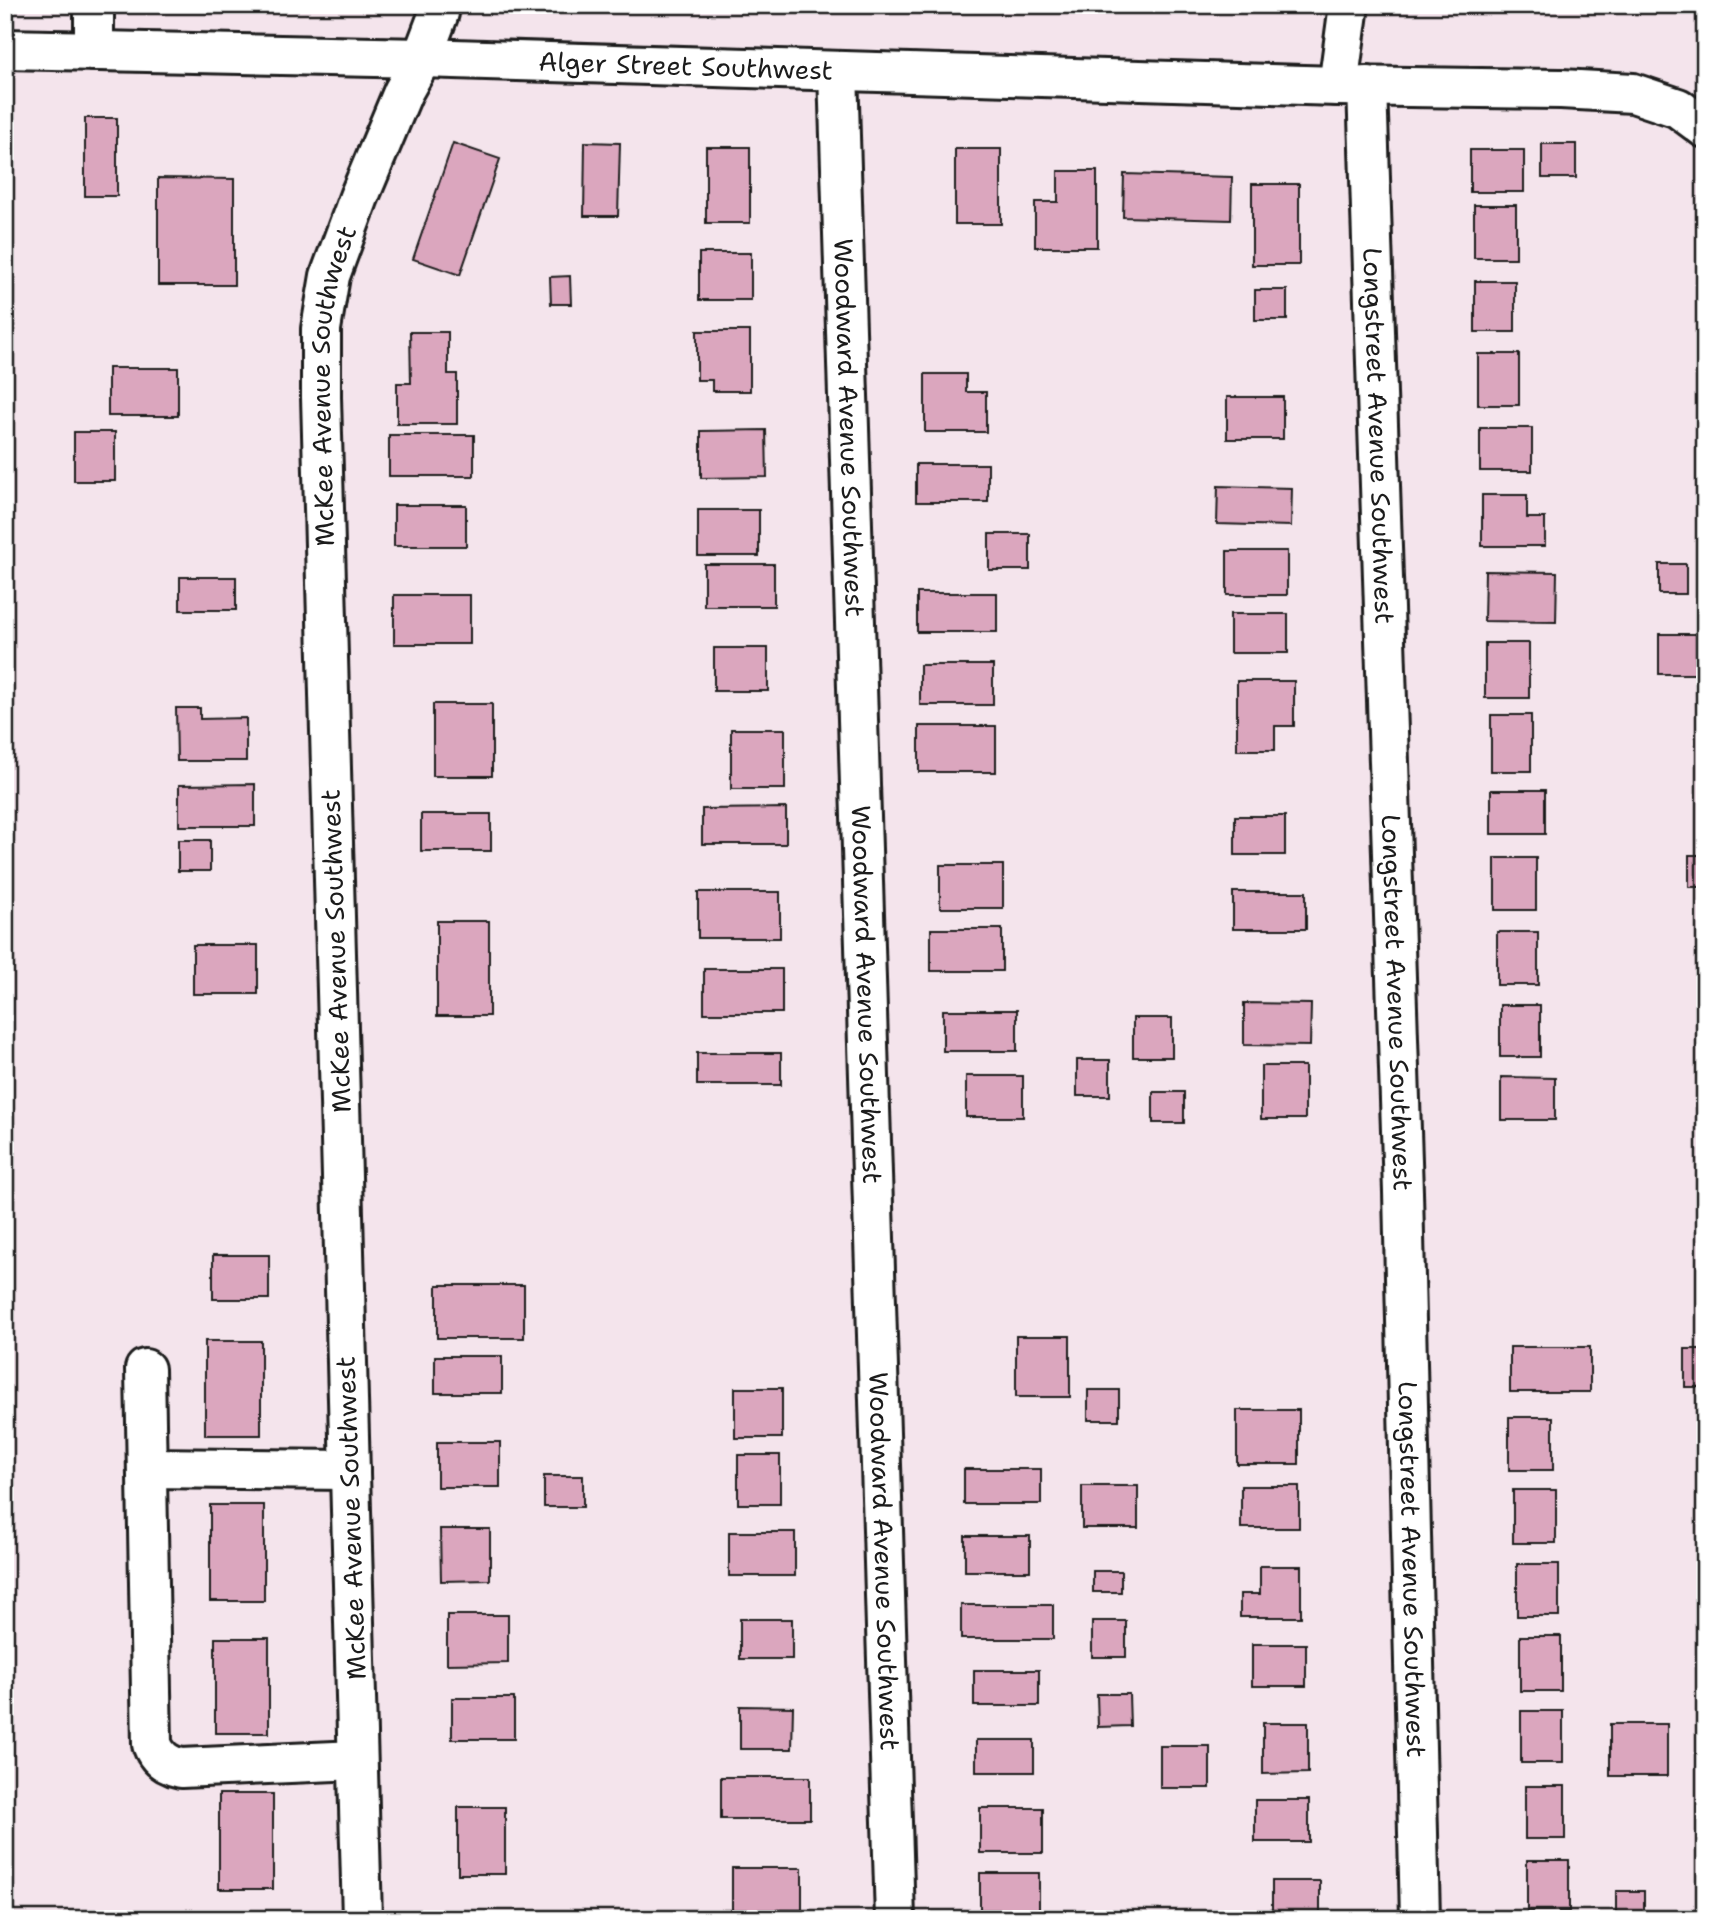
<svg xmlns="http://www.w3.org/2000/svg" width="1710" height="1924" font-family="'Shantell Sans',sans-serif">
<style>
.building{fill:#dba6be;stroke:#1c1c1c;stroke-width:2}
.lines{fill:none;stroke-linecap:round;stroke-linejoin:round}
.minor-casing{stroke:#1c1c1c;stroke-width:44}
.minor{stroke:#fff;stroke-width:38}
.labels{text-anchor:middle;stroke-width:5;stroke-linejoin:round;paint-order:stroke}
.street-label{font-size:26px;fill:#1c1c1c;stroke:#fff}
</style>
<rect width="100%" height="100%" fill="#f4e4ec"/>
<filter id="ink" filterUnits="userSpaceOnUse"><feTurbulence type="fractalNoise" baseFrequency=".0143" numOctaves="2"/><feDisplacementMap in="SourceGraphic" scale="14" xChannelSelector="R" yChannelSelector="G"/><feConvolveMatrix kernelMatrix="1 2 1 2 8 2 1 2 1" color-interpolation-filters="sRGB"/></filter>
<g filter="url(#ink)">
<path class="building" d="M85 118H117V196H85Z
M585 142 620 143 618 216H584Z
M453 143 500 159 460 275 413 259Z
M1542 144H1576V178H1542Z
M706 147H750V223H706Z
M955 149H1001V224H955Z
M1470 150H1524V192H1470Z
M1058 171H1097V247H1035V202H1058Z
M1124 174 1232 177 1231 220 1123 217Z
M158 178 234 179V285H158Z
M1252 184H1299V265H1252Z
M1474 205H1516V258H1474Z
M699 253H751V300H699Z
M570 276 571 304H551L550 277Z
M1475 281H1515V332H1475Z
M1255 290H1287V320H1255Z
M697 331H750V391H712V380H697Z
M410 332H448V374H457V424H397V383H411Z
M1478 354H1519V405H1478Z
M108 368H178V416H108Z
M925 374H966V392H986V432H925Z
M1227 397H1283V439H1227Z
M1480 428H1532V471H1480Z
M766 430 767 477 701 478V431Z
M74 432H115V481H74Z
M389 435H474V476H389Z
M916 464H988V502H916Z
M1218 486 1292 488 1291 526 1217 524Z
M1482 495H1527V518H1545V546H1482Z
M394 505H466V546H394Z
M698 510H759V556H698Z
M989 534H1030V570H989Z
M1227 551H1287V595H1227Z
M704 564H774V606H704Z
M1659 564H1686V594H1659Z
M1485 571 1557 572 1556 622 1484 621Z
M180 577H236V610H180Z
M917 593H997V632H917Z
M394 595H470V644H394Z
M1230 614H1288V653H1230Z
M1659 634H1697V674H1659Z
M1485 643H1529V698H1485Z
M714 648H768V691H714Z
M920 665H993V705H920Z
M1237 681H1294V726H1275V750H1237Z
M433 704H492V776H433Z
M176 708H200V719L246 718V761H177Z
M1491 715H1531V771H1491Z
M919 726H996V772H919Z
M731 729H785V789H731Z
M255 784V826H179V785Z
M1491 790H1545V834H1491Z
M786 808V844H702V809Z
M421 814H491V851H421Z
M1235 816H1285V855H1235Z
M178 840H210V871H178Z
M1689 855H1705V887H1689Z
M1495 858H1536V910H1495Z
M940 865H1003V908H940Z
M698 892H780V938H698Z
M1233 892H1306V929H1233Z
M437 921H489V1016H437Z
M931 929H1002V971H931Z
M1497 932H1538V985H1497Z
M193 945H258V994H193Z
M704 969H782V1013H704Z
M1244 1003 1311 1004 1310 1046 1244 1045Z
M1500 1005H1540V1057H1500Z
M943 1010H1017V1051H943Z
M1133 1018H1172V1057H1133Z
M697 1053H781V1085H697Z
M1077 1060H1110V1096H1077Z
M1261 1066H1305V1119H1261Z
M966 1076H1023V1117H966Z
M1501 1077 1555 1078V1120H1501Z
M1153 1092H1184V1123H1153Z
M213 1255H269V1299H213Z
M437 1285H524V1338H437Z
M1016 1336H1070V1397H1016Z
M205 1341H261V1435H205Z
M1510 1347H1590V1392H1510Z
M1685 1349H1705V1387H1685Z
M435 1356H502V1393H435Z
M735 1388H782V1438H735Z
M1088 1390H1119V1420H1088Z
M1237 1410H1299V1464H1237Z
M1509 1417H1553V1470H1509Z
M437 1442H500V1487H437Z
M738 1455H780V1504H738Z
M964 1469H1041V1504H964Z
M544 1476H583V1507H544Z
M1082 1486H1138V1528H1082Z
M1241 1486H1299V1528H1241Z
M1513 1490H1556V1543H1513Z
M210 1505H264V1601H210Z
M440 1529H490V1580L441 1581Z
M729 1532H795V1576H729Z
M965 1536H1030V1571H965Z
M1517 1564H1559V1616H1517Z
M1260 1566H1301V1617H1240V1594H1260Z
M1093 1571H1121V1592H1093Z
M961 1605H1053V1639H961Z
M447 1615H508V1663L447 1664Z
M740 1619H792V1659H740Z
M1092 1621H1126V1657H1092Z
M1520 1636H1561V1691H1520Z
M215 1638H269V1733H215Z
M1252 1644H1306V1686H1252Z
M974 1670H1039V1706H974Z
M1097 1694H1129L1130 1726 1098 1727Z
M452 1698H514V1739H452Z
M740 1706 793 1707 792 1749H740Z
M1521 1711H1563V1763H1521Z
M1263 1723H1308V1773L1263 1774Z
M1610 1724H1667V1776H1610Z
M976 1740H1034V1772H976Z
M1160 1746H1210V1788H1160Z
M721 1777H810V1819H721Z
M1525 1786H1565V1839H1525Z
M219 1794H273V1889H219Z
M1255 1800H1309V1842H1255Z
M458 1807H505V1874H458Z
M980 1808H1043V1853H980Z
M1527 1860H1569V1911H1527Z
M732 1868H802V1910H732Z
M980 1873H1039V1919L980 1917Z
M1272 1881H1320V1919H1272Z
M1616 1891H1644V1919H1616Z"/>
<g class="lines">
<defs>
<g id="minor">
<path d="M94 5V51"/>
<path id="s1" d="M5 49 422 58 1338 86 1561 89 1633 93 1678 108 1705 128"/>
<path id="s2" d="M838 71 895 1919"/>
<path d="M1338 86 1349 5"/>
<path id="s3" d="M1367 86 1403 1192 1420 1919"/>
<path d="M145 1369 152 1744C157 1758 167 1765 181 1768L357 1760"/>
<path d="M147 1468 350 1470"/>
<path id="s4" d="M362 1919 321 397V329L330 276 359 197 403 92 422 58 439 13 438 5"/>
</g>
</defs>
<use href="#minor" class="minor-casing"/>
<use href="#minor" class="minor"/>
</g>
</g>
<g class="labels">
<g class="street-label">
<text dy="9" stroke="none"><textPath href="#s1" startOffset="681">Alger Street Southwest</textPath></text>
<text dy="9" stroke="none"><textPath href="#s4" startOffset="1535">McKee Avenue Southwest</textPath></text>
<text dy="9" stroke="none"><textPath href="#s2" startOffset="357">Woodward Avenue Southwest</textPath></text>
<text dy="9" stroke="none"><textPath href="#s3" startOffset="350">Longstreet Avenue Southwest</textPath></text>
<text transform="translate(336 951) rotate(-92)" y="9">McKee Avenue Southwest</text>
<text dy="9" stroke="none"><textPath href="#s2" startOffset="924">Woodward Avenue Southwest</textPath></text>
<text dy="9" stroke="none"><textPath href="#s3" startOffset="917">Longstreet Avenue Southwest</textPath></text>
<text transform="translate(351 1518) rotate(-92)" y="9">McKee Avenue Southwest</text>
<text dy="9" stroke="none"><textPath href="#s2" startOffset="1491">Woodward Avenue Southwest</textPath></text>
<text dy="9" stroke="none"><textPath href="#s3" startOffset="1484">Longstreet Avenue Southwest</textPath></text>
</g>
</g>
<rect width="1710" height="1924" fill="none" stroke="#fff" stroke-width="28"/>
<rect x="14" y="14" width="1682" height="1896" fill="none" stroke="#1c1c1c" stroke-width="2.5" filter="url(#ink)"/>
</svg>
